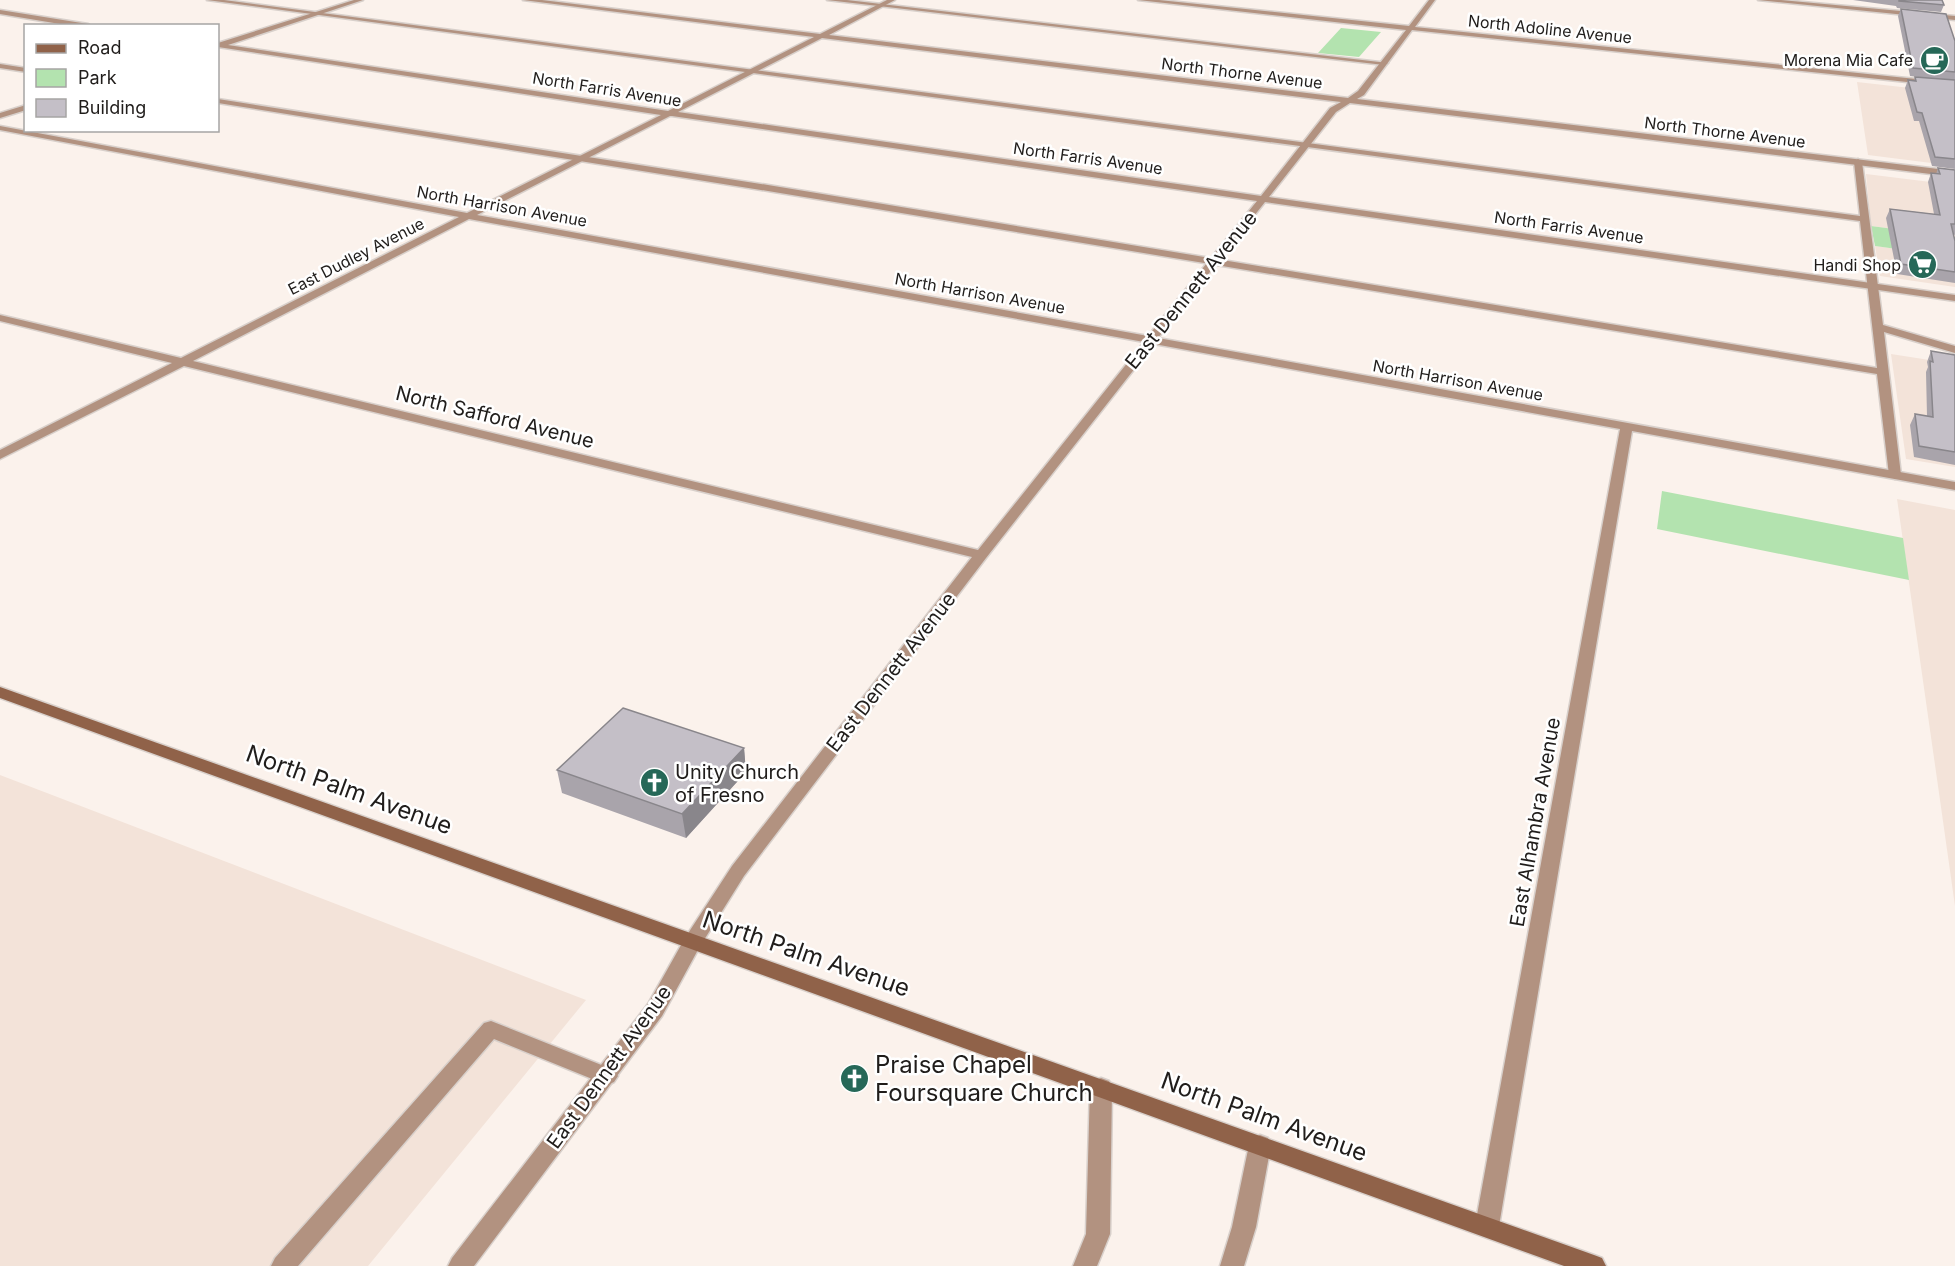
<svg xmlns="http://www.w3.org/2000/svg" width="1955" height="1266" font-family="Inter,sans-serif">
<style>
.built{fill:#f3e3d9}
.green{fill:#b3e3af}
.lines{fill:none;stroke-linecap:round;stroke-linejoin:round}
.service-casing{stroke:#d8d0cb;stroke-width:3}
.minor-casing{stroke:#d8d0cb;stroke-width:3}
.secondary-casing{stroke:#d8d0cb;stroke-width:3}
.service{fill:#b29280;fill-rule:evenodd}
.minor{fill:#b29280;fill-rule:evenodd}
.secondary{fill:#906249;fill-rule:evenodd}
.wall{fill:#a9a4ab}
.shaded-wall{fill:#89868b}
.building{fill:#c4bfc7;stroke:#89868b;stroke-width:1.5}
.labels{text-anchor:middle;stroke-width:5;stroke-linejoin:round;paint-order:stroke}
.far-street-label{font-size:16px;fill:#201d1b;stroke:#fff}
.far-poi-label{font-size:16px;fill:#201d1b;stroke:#fff;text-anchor:end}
.street-label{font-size:20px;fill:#201d1b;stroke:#fff}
.poi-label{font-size:20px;fill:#201d1b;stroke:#fff;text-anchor:start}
.near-street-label{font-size:24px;fill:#201d1b;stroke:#fff}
.near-poi-label{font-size:24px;fill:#201d1b;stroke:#fff;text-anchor:start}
</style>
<rect width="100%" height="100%" fill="#fbf2ec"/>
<path class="built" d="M1857 82 1955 93V166L1868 155Z
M1866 174 1955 185V237L1871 226Z
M1875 246 1955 257V287L1880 276Z
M1891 354 1955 364V467L1906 459Z
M1897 499 1955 510V906L1939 793Z
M0 775 586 1000 368 1266H0Z"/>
<path class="green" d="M1341 28 1381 32 1359 57 1318 53Z
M1871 226 1955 237V257L1875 246Z
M1662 491 1903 538 1909 580 1657 529Z"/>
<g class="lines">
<defs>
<path id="service" d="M207 0H224L1860 216 1854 162 1858 159 1862 162 1883 325 1955 346V353L1884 332 1901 475 1895 479 1889 475 1877 374 774 192 218 103V99L774 186 1877 368 1860 221Z
M827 0H847L1388 63 1384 65Z
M0 64 26 68V72L0 68Z
M491 1021 614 1070 618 1076 614 1082 607 1085 494 1039 298 1266H271L275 1258 484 1023Z
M1101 1078 1109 1081 1112 1087 1110 1234 1097 1266H1073L1086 1234 1090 1087 1093 1081Z
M1260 1135 1268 1138 1271 1145 1256 1227 1244 1266H1220L1232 1227 1249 1145 1252 1138Z"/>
<path id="minor" d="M354 0H363L228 45 668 111 814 37 523 0H542L820 34 887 0H895L829 35 1348 98 1358 91 1406 30 1138 0H1159L1409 26 1429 0H1435L1415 27 1955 83V87L1412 30 1364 95 1357 99 1955 171V177L1350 103 1336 112 1269 197 1955 295V301L1265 202 1158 338 1955 482V490L1632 431 1499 1226 1495 1233 1487 1237 1479 1233 1475 1226 1620 429 1154 344 986 558 744 876 699 948 662 1016 474 1266H448L452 1258 648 1004 685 938 732 866 972 557 184 366 0 459V450L172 363 0 321V315L181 358 459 217 0 130V126L467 213 661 115 218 47V43ZM822 38 1341 102 1330 108 1261 196 678 112ZM670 116H672L1257 201 1148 336 477 215ZM469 219 1144 342 978 550 193 361Z
M1758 0H1781L1955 16V20Z
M0 10 88 24 91 26H72L0 14Z
M26 105V110L0 118V113Z"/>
<path id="secondary" d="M0 687 1594 1255 1602 1258 1606 1266H1564L0 698Z"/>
</defs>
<use href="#service" class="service-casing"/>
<use href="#minor" class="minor-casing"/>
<use href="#secondary" class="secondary-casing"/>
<use href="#service" class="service"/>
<use href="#minor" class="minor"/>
<use href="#secondary" class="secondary"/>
</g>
<path class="wall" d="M1853 0H1942L1944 5 1941 12 1897 8 1896 6Z
M1901 9 1955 41V169L1932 166 1919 121H1914L1905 88 1908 80 1914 81 1915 77 1926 78 1910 76 1898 16Z
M1938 168 1955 170V235L1953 234 1955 241V283L1897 274 1886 218 1890 209 1934 214 1928 182 1931 173 1936 174Z
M1931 351 1955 355V465L1914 457 1910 425 1915 414 1927 416 1926 372 1928 367 1927 362Z
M744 748 746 772 686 838 562 793 557 770Z"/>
<path class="shaded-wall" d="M744 748 746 772 686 838 682 814Z"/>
<path class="building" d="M1899 0H1942L1944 5 1899 1Z
M1901 9 1946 14 1955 41V72L1913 68Z
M1915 77 1955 80V159L1935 157 1922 113 1917 112 1908 80 1916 81Z
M1938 168 1955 170V224H1951L1955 241V272L1901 264 1890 209 1940 215 1931 173 1940 174Z
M1931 351 1955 355V452L1919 446 1915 414 1933 417 1930 361 1933 362Z
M623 708 744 748 682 814 557 770Z"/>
<defs>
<symbol id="cafe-disc" viewBox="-11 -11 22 22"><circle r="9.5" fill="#266858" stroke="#fff"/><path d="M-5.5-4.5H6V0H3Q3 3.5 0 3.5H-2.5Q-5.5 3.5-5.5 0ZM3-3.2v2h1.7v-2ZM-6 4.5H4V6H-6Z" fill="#fff"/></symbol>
<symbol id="supermarket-disc" viewBox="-11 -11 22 22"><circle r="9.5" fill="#266858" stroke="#fff"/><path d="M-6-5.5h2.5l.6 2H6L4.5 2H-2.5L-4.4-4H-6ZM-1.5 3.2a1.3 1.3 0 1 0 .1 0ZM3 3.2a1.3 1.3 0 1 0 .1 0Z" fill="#fff"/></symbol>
<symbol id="church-disc" viewBox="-11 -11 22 22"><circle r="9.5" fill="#266858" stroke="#fff"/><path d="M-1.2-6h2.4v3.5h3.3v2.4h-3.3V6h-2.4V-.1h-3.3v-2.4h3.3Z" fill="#fff"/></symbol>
</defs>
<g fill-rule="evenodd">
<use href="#cafe-disc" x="1918" y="44" width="33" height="33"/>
<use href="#supermarket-disc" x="1906" y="248" width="33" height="33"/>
<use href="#church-disc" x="638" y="766" width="33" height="33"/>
<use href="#church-disc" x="838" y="1062" width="33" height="33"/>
</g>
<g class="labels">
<g class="far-street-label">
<text transform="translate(1550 29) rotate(6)" y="6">North Adoline Avenue</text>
<text transform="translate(1242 73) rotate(7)" y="6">North Thorne Avenue</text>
<text transform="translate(607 89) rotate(9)" y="6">North Farris Avenue</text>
<text transform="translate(1725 132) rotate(7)" y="6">North Thorne Avenue</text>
<text transform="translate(1088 158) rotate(8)" y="6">North Farris Avenue</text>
<text transform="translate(502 206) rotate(10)" y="6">North Harrison Avenue</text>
<text transform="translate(1569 227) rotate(8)" y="6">North Farris Avenue</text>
<text transform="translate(356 256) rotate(-27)" y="6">East Dudley Avenue</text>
<text transform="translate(980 293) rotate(10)" y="6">North Harrison Avenue</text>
<text transform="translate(1458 380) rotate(10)" y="6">North Harrison Avenue</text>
</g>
<g class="far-poi-label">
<text x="1913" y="66">Morena Mia Cafe</text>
<text x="1901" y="271">Handi Shop</text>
</g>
<g class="street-label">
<text transform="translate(1191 290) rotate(-51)" y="7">East Dennett Avenue</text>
<text transform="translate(495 417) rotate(14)" y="7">North Safford Avenue</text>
<text transform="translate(891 672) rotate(-52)" y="7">East Dennett Avenue</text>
<text transform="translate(1535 822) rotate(-80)" y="7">East Alhambra Avenue</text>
<text transform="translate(609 1067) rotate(-54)" y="7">East Dennett Avenue</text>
</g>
<g class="poi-label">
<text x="675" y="779">Unity Church<tspan x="675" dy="23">of Fresno</tspan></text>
</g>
<g class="near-street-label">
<text transform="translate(349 790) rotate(20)" y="8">North Palm Avenue</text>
<text transform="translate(806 954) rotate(19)" y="8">North Palm Avenue</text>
<text transform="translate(1264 1117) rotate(20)" y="8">North Palm Avenue</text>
</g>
<g class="near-poi-label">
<text x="875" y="1073">Praise Chapel<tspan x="875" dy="28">Foursquare Church</tspan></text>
</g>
</g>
<rect x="24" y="24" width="195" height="108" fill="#ffffff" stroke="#a6a5a4" stroke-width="1.5"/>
<rect x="36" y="44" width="30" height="9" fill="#906249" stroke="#a6a5a4" stroke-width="1.5"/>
<text x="78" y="54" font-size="18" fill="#201d1b">Road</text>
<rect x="36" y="69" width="30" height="18" fill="#b3e3af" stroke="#a6a5a4" stroke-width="1.5"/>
<text x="78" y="84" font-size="18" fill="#201d1b">Park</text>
<rect x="36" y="99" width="30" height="18" fill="#c4bfc7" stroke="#a6a5a4" stroke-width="1.5"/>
<text x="78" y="114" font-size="18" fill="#201d1b">Building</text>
</svg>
